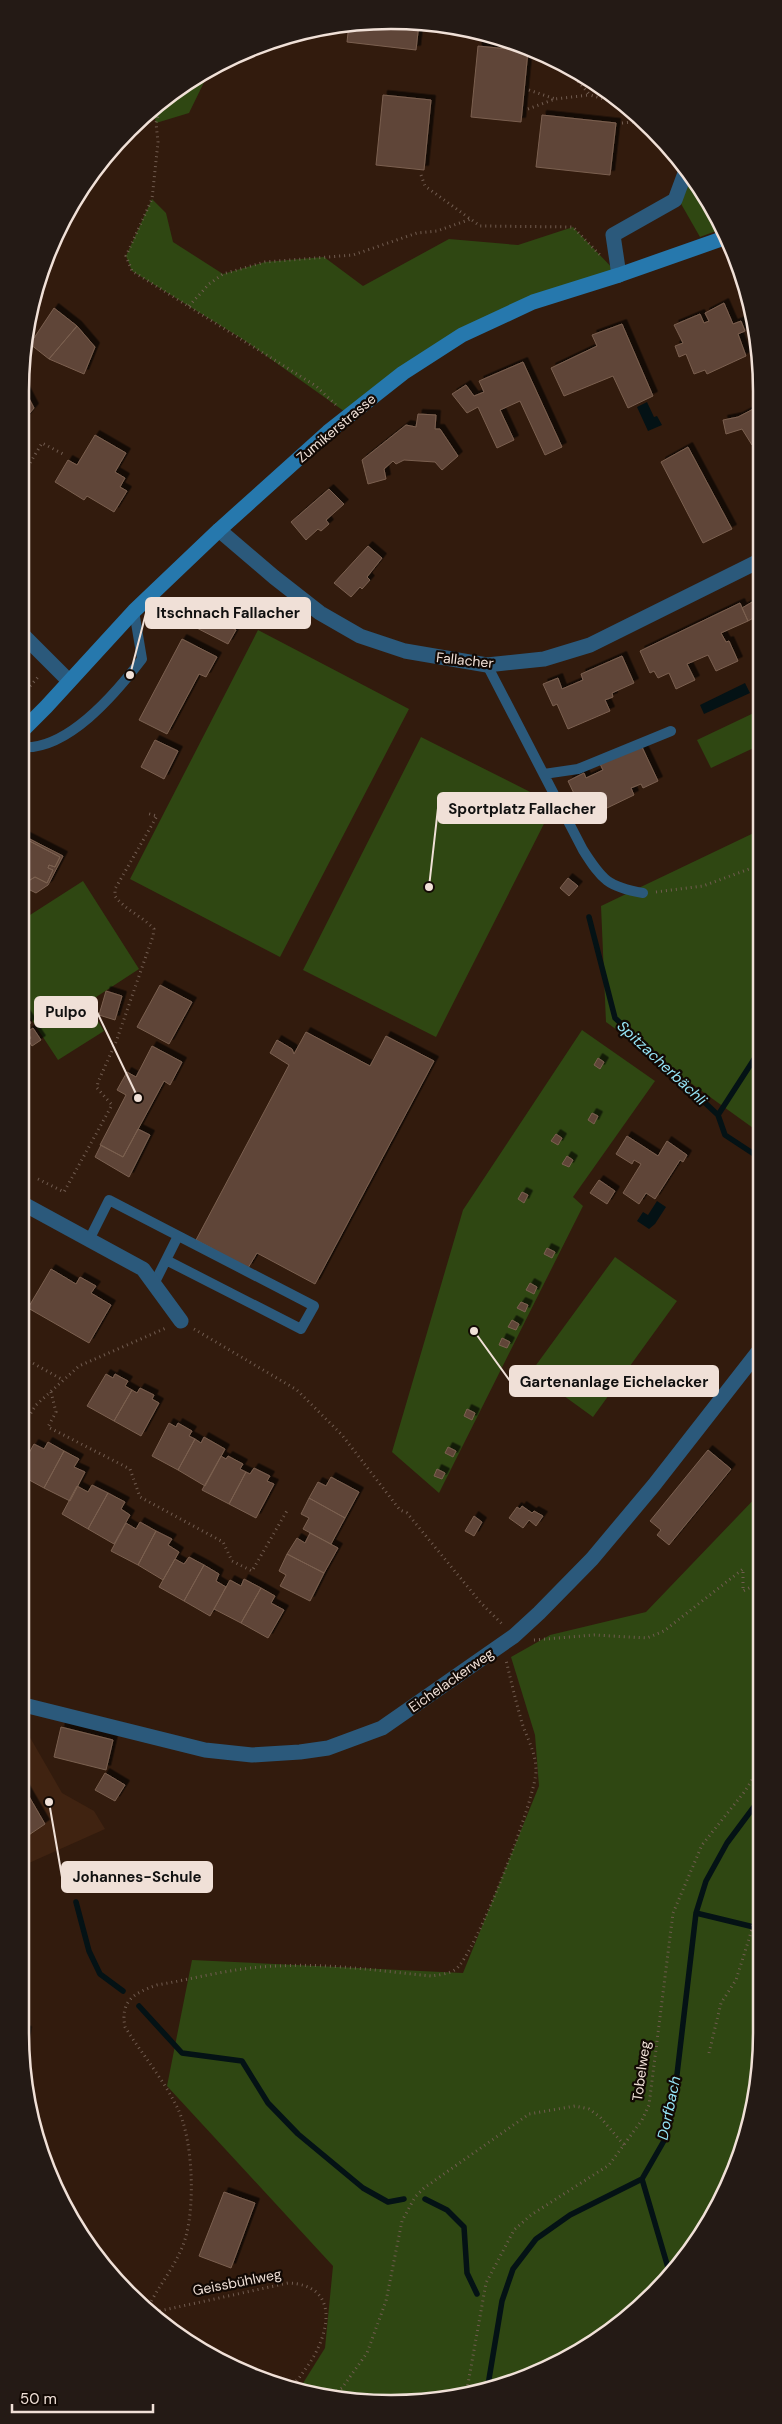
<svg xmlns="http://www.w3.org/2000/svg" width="782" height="2424" font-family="'DM Sans',sans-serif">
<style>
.built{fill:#402311}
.green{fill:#2f4712}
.water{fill:#041215}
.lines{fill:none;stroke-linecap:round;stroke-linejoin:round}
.stream{stroke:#041215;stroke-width:5.5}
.building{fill:#5f4537;stroke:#7b6050;filter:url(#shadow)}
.path{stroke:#715c50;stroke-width:3;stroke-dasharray:1 4;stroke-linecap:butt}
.lane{stroke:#2b597b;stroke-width:10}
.street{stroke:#2b597b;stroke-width:15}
.secondary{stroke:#2678ad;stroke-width:15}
.labels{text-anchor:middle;stroke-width:4.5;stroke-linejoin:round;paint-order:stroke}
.street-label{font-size:14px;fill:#f0e0d7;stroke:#120904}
.water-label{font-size:15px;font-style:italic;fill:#95e4f7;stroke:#120904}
.rim{fill:none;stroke:#f0e0d7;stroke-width:2.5}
.leader{fill:none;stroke:#f0e0d7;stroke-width:2}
.callout-dot{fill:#f0e0d7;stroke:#120904;stroke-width:2}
.callout{fill:#f0e0d7;stroke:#f0e0d7;stroke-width:2}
.callout-label{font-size:15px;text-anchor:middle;font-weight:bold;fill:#111}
</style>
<defs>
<filter id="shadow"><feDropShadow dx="4.5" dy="-4.5" stdDeviation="0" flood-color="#0009"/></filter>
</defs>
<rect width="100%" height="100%" fill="#321b0d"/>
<path class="built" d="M20 1720 62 1793 94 1811 105 1829 20 1867Z"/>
<path class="green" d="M211 68 189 113 156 123 153 109 185 82Z
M690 179 724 227V228L700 237 680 202Z
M152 199 166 213 173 242 223 274 265 262 324 257 363 286 449 239 518 245 573 227 619 275 462 335 348 414 244 340 132 271 126 256Z
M258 630 409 709 280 957 130 879Z
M758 711 759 715 760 745 711 768 697 740Z
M421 737 554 804 436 1037 303 970Z
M760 830V1133L606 1022 601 906Z
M83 881 139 969 87 1003 104 1031 58 1060 20 1002V901L30 915Z
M582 1030 655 1081 573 1197 583 1206 439 1493 392 1452 463 1210Z
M615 1257 677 1301 593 1417 531 1372Z
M761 1492 762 2033 755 2106 734 2175 700 2239 617 2328 555 2366 487 2391 416 2403 343 2401 300 2388 325 2348 333 2266 167 2086 192 1960 463 1973 539 1786 535 1735 511 1657 550 1635 646 1612Z"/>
<path class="water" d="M647 402 654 417 657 416 662 425 648 431 637 407Z
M745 683 750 693 704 714 700 705Z
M657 1201 666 1207 655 1224 649 1229 637 1221 643 1212 648 1215Z"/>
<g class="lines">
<path class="stream" d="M589 917 615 1018 718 1115 725 1135 760 1158
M718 1115 760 1050
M76 1902 89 1951 100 1974 123 1991
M696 1913 762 1929
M139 2006 182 2053 242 2061 268 2103 298 2134 363 2188 388 2202 404 2199
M642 2179 669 2271
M425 2199 447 2210 464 2227 467 2273 477 2294
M487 2391 502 2301 513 2269 536 2239 570 2215 642 2179 665 2139 674 2100 696 1913 706 1881 727 1843 762 1796"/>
</g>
<path class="building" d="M391 20 419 23 416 50 347 42 349 24Z
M478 46 528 51 521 122 471 117Z
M383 95 431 100 424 170 376 165Z
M542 115 616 123 610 175 536 167Z
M724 303 733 324 741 321 745 331 738 334 746 356 707 374 705 370 694 374 686 354 679 357 675 346 683 343 674 325 700 314 704 323 709 321 705 313Z
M54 308 77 326 49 359 30 344Z
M622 324 653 396 628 408 613 376 564 396 551 368 597 346 592 335Z
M77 326 95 347 84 374 49 359Z
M523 362 562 447 545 455 520 401 500 410 514 440 497 448 478 407 467 413 452 394 466 385 474 396 484 392 479 381Z
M21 383 34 408 20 425V391Z
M759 406V442L752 445 742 429 726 434 723 420 738 417Z
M418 414 436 415 435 429H440L458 456 442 470 435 462 404 460 396 464 393 461 384 469 386 479 368 484 362 460 406 425 416 427Z
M95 435 126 453 115 472 125 478 120 487 127 491 114 512 87 496 84 500 55 482 68 460 77 465Z
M688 447 732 529 703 543 661 462Z
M329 489 344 504 326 520 329 524 321 531 318 529 306 540 291 522Z
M368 546 382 558 367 577 370 580 362 589 360 587 351 597 334 583Z
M759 598V615L748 621 742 608Z
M740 603 748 621 721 633 726 642 729 641 738 661 716 671 708 655 687 664 695 680 676 689 669 673 658 678 654 671 650 673 640 651Z
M196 609 236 630 228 644 189 624Z
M182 639 217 657 206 677 199 674 167 734 139 720Z
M622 656 634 683 612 693 613 697 605 700 610 711 568 729 557 704 553 706 543 684 558 678 562 689 583 680 581 674Z
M155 740 178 751 164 779 141 767Z
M642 747 658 781 643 788 641 784 631 788 634 795 607 808 600 794 579 804 568 781 584 773 586 778 603 770 600 764Z
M20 834 63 856 48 885 36 893 22 886 20 875 25 883 35 877 47 883 53 870 48 868 49 865 55 867 60 857 20 836Z
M20 836 60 857 55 867 49 865 48 868 53 870 47 883 35 877 25 883 20 875Z
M568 878 578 886 569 896 560 888Z
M160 985 192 1002 169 1044 137 1027Z
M106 991 122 996 115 1020 99 1015Z
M23 1011 31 1023 20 1030V1013Z
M33 1028 41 1040 32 1046 28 1040 31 1038 27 1032Z
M306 1032 370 1066 386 1036 434 1061 315 1284 257 1253 248 1268 196 1240 289 1065 270 1053 277 1040 292 1049 294 1054Z
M152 1046 182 1062 170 1085 164 1081 123 1157 100 1145 126 1095 117 1090 127 1072 136 1077Z
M598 1058 604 1062 600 1069 594 1065Z
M592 1113 598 1116 594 1124 588 1120Z
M138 1129 150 1135 129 1177 95 1157 101 1145 123 1157Z
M556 1134 562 1138 558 1145 551 1141Z
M627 1136 658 1156 667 1141 687 1155 683 1162 680 1160 655 1199 646 1193 639 1204 623 1193 641 1164 634 1160 632 1164 616 1154Z
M567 1156 573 1160 569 1167 562 1164Z
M599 1180 615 1191 607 1204 590 1193Z
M522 1192 528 1195 524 1203 518 1199Z
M547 1248 555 1252 552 1258 544 1254Z
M51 1269 76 1284 80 1277 96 1286 91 1293 111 1305 89 1343 28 1308Z
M530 1283 537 1287 534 1294 526 1290Z
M521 1302 528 1305 525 1312 517 1308Z
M512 1320 519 1324 516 1330 508 1327Z
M502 1338 510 1342 507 1348 499 1345Z
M106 1374 113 1378 115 1374 128 1381 125 1386 132 1390 114 1421 87 1406Z
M140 1388 154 1395 152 1399 159 1403 141 1436 114 1421 132 1390 137 1393Z
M467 1409 475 1413 472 1420 464 1416Z
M169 1423 176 1427 178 1423 192 1431 189 1436 195 1439 178 1470 152 1456Z
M204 1437 225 1449 205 1486 178 1470 195 1439 201 1443Z
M48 1442 64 1451 44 1488 20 1475V1469L34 1444 44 1449Z
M448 1447 456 1451 453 1457 445 1453Z
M708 1450 731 1469 669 1545 657 1535 661 1530 650 1521Z
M64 1451 79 1459 74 1467 85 1472 70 1501 44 1488Z
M221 1456 226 1459 228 1456 243 1464 240 1469 246 1472 229 1504 202 1490Z
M254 1468 270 1476 267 1481 274 1484 256 1518 229 1504 246 1472 250 1474Z
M437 1469 445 1473 442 1479 434 1476Z
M331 1477 359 1492 345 1518 309 1498 318 1482 326 1486Z
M92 1485 108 1493 88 1529 62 1514 77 1486 88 1492Z
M108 1493 125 1502 121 1509 130 1515 114 1544 88 1529Z
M309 1498 345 1518 331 1544 303 1529 309 1518 301 1514Z
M522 1506 532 1513 534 1511 543 1516 536 1526 529 1520 523 1528 509 1518 517 1507 520 1509Z
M474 1516 482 1522 474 1536 465 1531Z
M140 1522 156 1531 138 1565 111 1551 126 1523 136 1529Z
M156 1531 172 1539 168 1545 179 1552 163 1580 138 1565Z
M310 1533 338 1548 324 1573 287 1554 297 1538 305 1543Z
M287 1554 324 1573 310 1601 280 1586 286 1575 279 1571Z
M189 1557 204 1565 184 1601 159 1587 175 1559 184 1564Z
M204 1565 219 1574 216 1581 226 1587 210 1616 184 1601Z
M244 1579 261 1588 241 1623 214 1609 230 1580 241 1586Z
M261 1588 275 1596 271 1603 284 1610 268 1638 241 1623Z
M61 1727 113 1740 106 1770 54 1757Z
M105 1773 125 1785 115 1801 95 1790Z
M20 1781 45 1824 20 1841Z
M20 2030 27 2031 22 2058 20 2033Z
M224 2192 255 2203 231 2268 199 2256Z"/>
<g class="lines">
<path class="path" d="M565 66 590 95 621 104
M529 90 555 99
M161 102 156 123 158 142 152 199 126 256 132 271 316 386 336 405
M528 109 555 99 589 95
M622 123 643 121
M421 175 425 186 480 226 573 227 600 255
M189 306 209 284 223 274 265 262 353 255 417 233 437 231 471 219
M30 310 42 295 40 275
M20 480 42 443 65 455
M20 697 40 675
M656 892 703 886 760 865
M38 1179 64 1192 112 1105 97 1088 98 1082 116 1042 153 936 154 929C142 916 125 910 115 896V889L157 816 146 813
M194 1329 297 1390 342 1435 400 1510 407 1513 481 1603 503 1625
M20 1356 63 1380
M51 1392 56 1412 48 1427 130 1469 140 1497 223 1542 232 1561 252 1571 288 1509
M20 1430 36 1405 79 1366 166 1328
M534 1640 594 1635 647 1638 664 1631 743 1569V1591L761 1582
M709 2053 721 2003 736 1980 755 1920 762 1910
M147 2310C158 2285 179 2263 186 2236 195 2203 193 2138 177 2107 163 2079 142 2054 125 2027 120 2001 134 1993 157 1985 197 1978 237 1967 278 1966 328 1963 380 1971 431 1976 439 1975 449 1974 456 1969 475 1955 537 1796 536 1770 536 1753 527 1738 522 1723 516 1702 511 1681 506 1660
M150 2313 288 2283C340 2285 330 2333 309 2364 303 2372 299 2380 291 2385
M297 2382 311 2391
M323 2395 328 2396 342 2388 367 2353 386 2301 402 2221 415 2197 424 2188 529 2114 575 2106 589 2109 600 2117 624 2145
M466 2395 486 2283 514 2230 531 2215 609 2165 642 2120 649 2105 673 1913 702 1845 745 1791 761 1766"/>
<path class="lane" d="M487 665 583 850C602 880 608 887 643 893
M20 747C67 752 116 693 142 659L134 611
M544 774 578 769 671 731
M89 1240 109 1200 314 1306 301 1329 166 1260
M154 1284 178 1236"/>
<path class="street" d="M619 275 613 235 675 200 685 173
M219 530 274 577 320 613 360 636 405 651 487 665 544 659 590 645 759 561
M20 632 69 681
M20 1202 143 1269 181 1321
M20 1704 205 1750 252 1755 300 1752 328 1748 382 1728 514 1636 539 1613 592 1559 654 1485 761 1348"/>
<path class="secondary" d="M20 733 46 707 134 611 219 530 328 432 403 373 462 335 533 302 619 275 727 237"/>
</g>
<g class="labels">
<g class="street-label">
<text transform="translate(336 428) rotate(-40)" y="5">Zumikerstrasse</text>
<text transform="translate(465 660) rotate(6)" y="5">Fallacher</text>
<text transform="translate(451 1680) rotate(-35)" y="5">Eichelackerweg</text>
<text transform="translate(641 2071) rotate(-82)" y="5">Tobelweg</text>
<text transform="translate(237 2282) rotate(-11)" y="5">Geissbühlweg</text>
</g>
<g class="water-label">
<text transform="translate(662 1063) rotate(43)" y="5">Spitzacherbächli</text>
<text transform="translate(669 2108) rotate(-78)" y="5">Dorfbach</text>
</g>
</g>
<path d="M0 0H782V2424H0ZM391 29H391A362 362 0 0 1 753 391V2033A362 362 0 0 1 391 2395H391A362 362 0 0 1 29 2033V391A362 362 0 0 1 391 29Z" fill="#241a15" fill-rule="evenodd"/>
<path class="rim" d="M391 29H391A362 362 0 0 1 753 391V2033A362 362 0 0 1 391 2395H391A362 362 0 0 1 29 2033V391A362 362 0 0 1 391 29Z"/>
<path class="leader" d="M130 675L146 613M429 887L438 808M138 1098L97 1012M474 1331L510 1381M49 1802L62 1877"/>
<g class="callout-dot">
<circle cx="130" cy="675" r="5"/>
<circle cx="429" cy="887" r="5"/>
<circle cx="138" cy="1098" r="5"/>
<circle cx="474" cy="1331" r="5"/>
<circle cx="49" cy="1802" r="5"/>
</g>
<g class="callout">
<rect x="146" y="598" width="164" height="30" rx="5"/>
<rect x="438" y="793" width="168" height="30" rx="5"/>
<rect x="35" y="997" width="62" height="30" rx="5"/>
<rect x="510" y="1366" width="208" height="30" rx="5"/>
<rect x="62" y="1862" width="150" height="30" rx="5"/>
</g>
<g class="callout-label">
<text x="228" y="618">Itschnach Fallacher</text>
<text x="522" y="814">Sportplatz Fallacher</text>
<text x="66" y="1017">Pulpo</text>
<text x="614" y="1387">Gartenanlage Eichelacker</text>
<text x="137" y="1882">Johannes-Schule</text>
</g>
<path d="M12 2404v8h141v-8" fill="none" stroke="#f0e0d7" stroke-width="2.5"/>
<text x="20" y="2404" font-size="15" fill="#f0e0d7" stroke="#120904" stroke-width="4" paint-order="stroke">50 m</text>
</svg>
